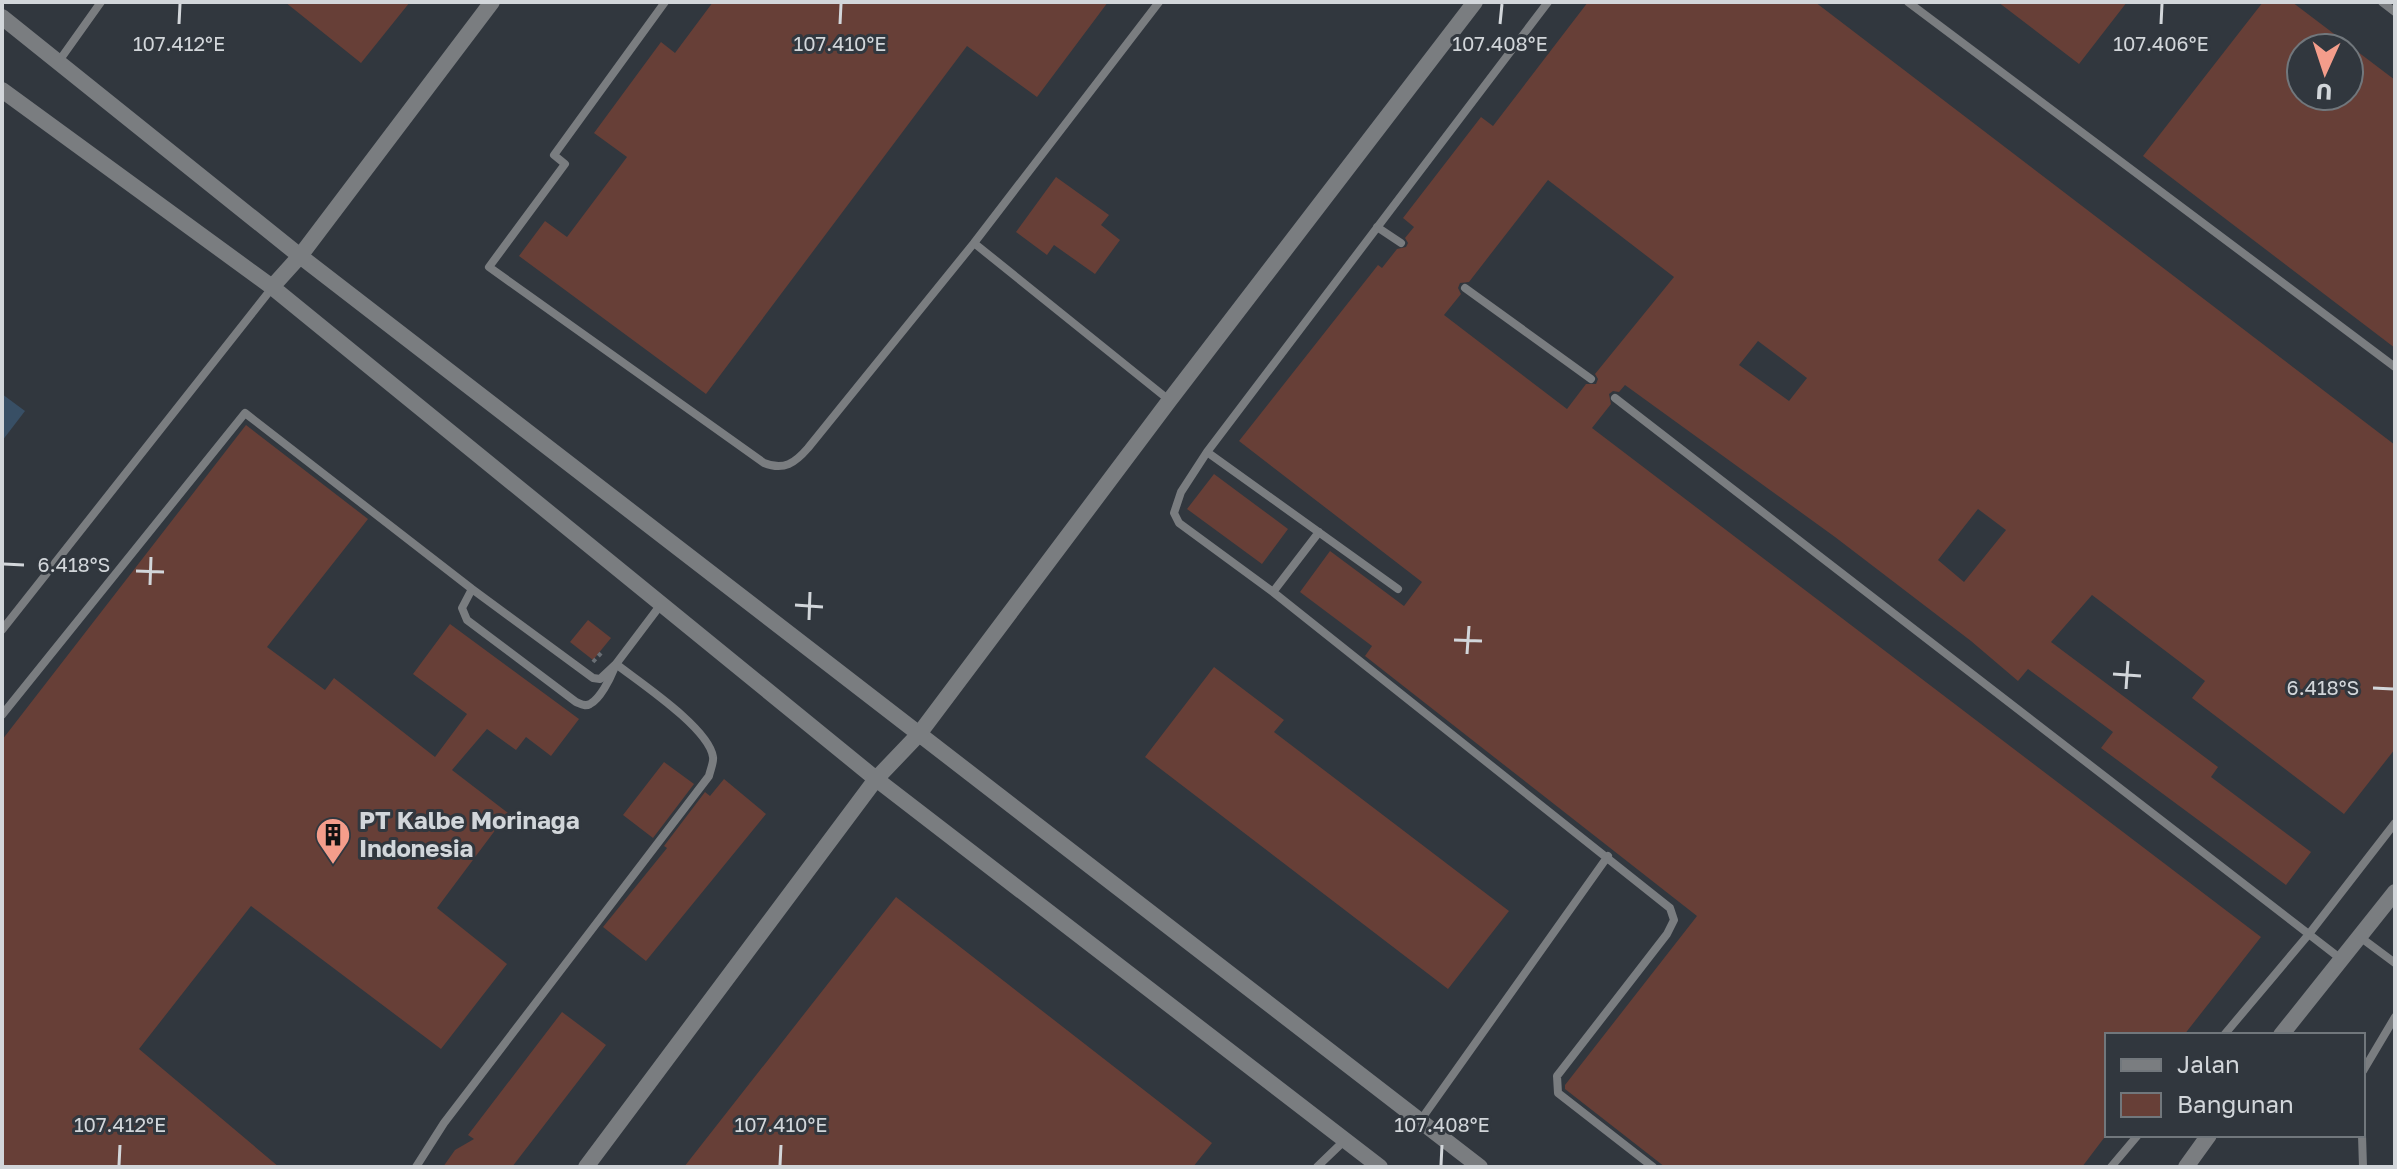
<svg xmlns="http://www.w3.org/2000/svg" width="2397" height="1169" font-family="'Golos Text',sans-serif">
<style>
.green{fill:#384f65}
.building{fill:#673f37;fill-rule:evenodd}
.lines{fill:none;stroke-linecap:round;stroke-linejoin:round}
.path{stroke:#696e74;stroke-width:4;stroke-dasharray:4 4;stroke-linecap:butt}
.service{stroke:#7a7d80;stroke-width:8}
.tertiary{stroke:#7a7d80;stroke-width:16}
.ticks{fill:none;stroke:#d2d6da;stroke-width:3}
.labels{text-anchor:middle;stroke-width:6;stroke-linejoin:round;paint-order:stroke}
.poi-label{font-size:24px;font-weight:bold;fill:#d2d6da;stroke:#31373e;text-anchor:start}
.ticks-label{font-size:20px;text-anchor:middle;fill:#d2d6da;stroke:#31373e;stroke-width:6;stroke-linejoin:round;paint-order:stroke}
</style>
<rect width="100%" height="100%" fill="#31373e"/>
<path class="green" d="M2 394 25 411 2 441Z"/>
<path class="building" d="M285 2H410L361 63Z
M713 2H1108L1037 97 967 46 706 394 519 256 545 221 567 237 627 157 594 133 661 42 675 53Z
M1588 2H1815L2395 445V749L2344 814 2192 698 2205 681 2092 595 2051 642 2218 767 2211 777 2311 852 2286 885 2101 748 2113 732 2028 669 2018 681 1971 641 1835 537 1625 385 1619 392 1613 391 1609 394 1611 404 1592 428 2261 937 2184 1035H2107V1134L2082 1167H1665L1565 1089V1085L1697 916 1365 656 1372 646 1300 592 1330 551 1404 606 1422 582 1239 441 1378 265 1382 268 1397 249 1406 247 1408 243 1405 238 1414 227 1403 218 1481 117 1493 126ZM1548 180 1674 277 1595 374 1598 379 1596 384H1586L1567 409 1444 315 1461 294 1458 288 1460 283 1469 282ZM1758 341 1807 378 1789 401 1739 365ZM1978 509 2006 530 1964 582 1938 560Z
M1998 2H2127L2079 64Z
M2263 2H2292L2395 80V348L2143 156ZM2301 48H2349V96H2301Z
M1056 177 1109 215 1101 225 1120 240 1095 274 1054 245 1047 255 1016 232Z
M246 425 368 519 267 647 325 690 334 678 435 757 467 714 413 674 450 624 579 719 551 756 526 737 516 750 487 729 452 770 508 813 437 908 507 964 441 1049 251 906 139 1049 279 1167H2V740Z
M1214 474 1288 529 1262 564 1187 509Z
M588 620 611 638 593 660 570 642Z
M1214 667 1284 720 1274 732 1509 911 1448 989 1145 757Z
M664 762 694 784 653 838 623 815Z
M724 779 766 814 646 961 603 927 667 848 664 846 705 792 710 796Z
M896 897 1212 1143 1193 1167H684Z
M562 1012 606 1045 512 1167H443L455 1150 474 1139 468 1135Z"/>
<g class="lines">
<path class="path" d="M593 662 602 652"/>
<path class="service" d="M665 2 554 155 565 164 489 267 764 463C784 471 795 463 808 448L974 243 1159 2
M1548 2 1207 452 1181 492 1174 513 1179 523 1273 592 1670 908 1674 920 1667 934 1557 1076 1558 1093 1653 1167
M1908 2 2395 367
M2382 2 2395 12
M59 61 101 2
M1377 227 1401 243
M974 243 1169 400
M1465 288 1591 379
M1615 398 2341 959
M1207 452 1398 589
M472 589 462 608 467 620 576 702C581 704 585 707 590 704 600 699 610 679 614 669
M1273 592 1319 532
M2 630 272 288
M2 715 245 413 472 589 593 678 600 679 616 664 662 603
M2360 937 2395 963
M2224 1035 2309 934 2395 823
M2363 1071 2395 1017
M1420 1121 1608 856
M2362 1135 2363 1167
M416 1167 444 1123 709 776C710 771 714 762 713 757 709 728 639 682 616 664
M1317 1167 1345 1140
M2111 1167 2138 1135"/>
<path class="tertiary" d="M2 17 300 256 1480 1167
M2 90 272 287 876 779 1380 1167
M272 287 300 256 492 2
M2281 1035 2395 892
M586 1167 876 779 919 734 1169 401 1475 2
M2186 1167 2209 1135"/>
</g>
<path class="ticks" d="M179 24 180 4M840 24 841 4M1500 24 1502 4M2161 24 2162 4M4 564 24 565M136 571 164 572M150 585 151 557M795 605 823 607M809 620 810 592M1454 640 1482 641M1467 654 1469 626M2113 674 2141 676M2373 688 2393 689M2126 689 2128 661M119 1165 120 1145M780 1165 781 1145M1441 1165 1442 1145"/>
<defs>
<symbol id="building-pin" viewBox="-11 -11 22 30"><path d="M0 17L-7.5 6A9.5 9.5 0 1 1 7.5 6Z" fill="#f49d8b" stroke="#31373e"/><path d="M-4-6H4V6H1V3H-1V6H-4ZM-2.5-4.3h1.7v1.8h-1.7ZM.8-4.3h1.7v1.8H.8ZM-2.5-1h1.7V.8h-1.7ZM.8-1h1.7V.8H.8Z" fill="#111"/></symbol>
</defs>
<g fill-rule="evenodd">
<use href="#building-pin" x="313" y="815" width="40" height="54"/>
</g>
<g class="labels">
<g class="poi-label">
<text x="359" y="829">PT Kalbe Morinaga<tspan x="359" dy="28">Indonesia</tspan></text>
</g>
</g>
<g class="ticks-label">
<text x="179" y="51">107.412°E</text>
<text x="840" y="51">107.410°E</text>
<text x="1500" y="51">107.408°E</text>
<text x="2161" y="51">107.406°E</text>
<text x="74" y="572">6.418°S</text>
<text x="2323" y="695">6.418°S</text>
<text x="120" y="1132">107.412°E</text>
<text x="781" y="1132">107.410°E</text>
<text x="1442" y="1132">107.408°E</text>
</g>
<rect width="2397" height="1169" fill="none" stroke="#d2d6da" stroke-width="8"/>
<rect x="2105" y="1033" width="260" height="104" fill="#31373e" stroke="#71777c" stroke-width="2"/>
<rect x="2121" y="1059" width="40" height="12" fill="#7a7d80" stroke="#71777c" stroke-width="2"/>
<text x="2177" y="1073" font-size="24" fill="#d2d6da">Jalan</text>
<rect x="2121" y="1093" width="40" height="24" fill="#673f37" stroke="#71777c" stroke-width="2"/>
<text x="2177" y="1113" font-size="24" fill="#d2d6da">Bangunan</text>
<g transform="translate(2325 72) rotate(183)"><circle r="38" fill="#31373e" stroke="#71777c" stroke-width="2"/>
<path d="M0-6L14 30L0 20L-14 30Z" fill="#f49d8b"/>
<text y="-12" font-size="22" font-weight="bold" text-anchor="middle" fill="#d2d6da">U</text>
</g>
</svg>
